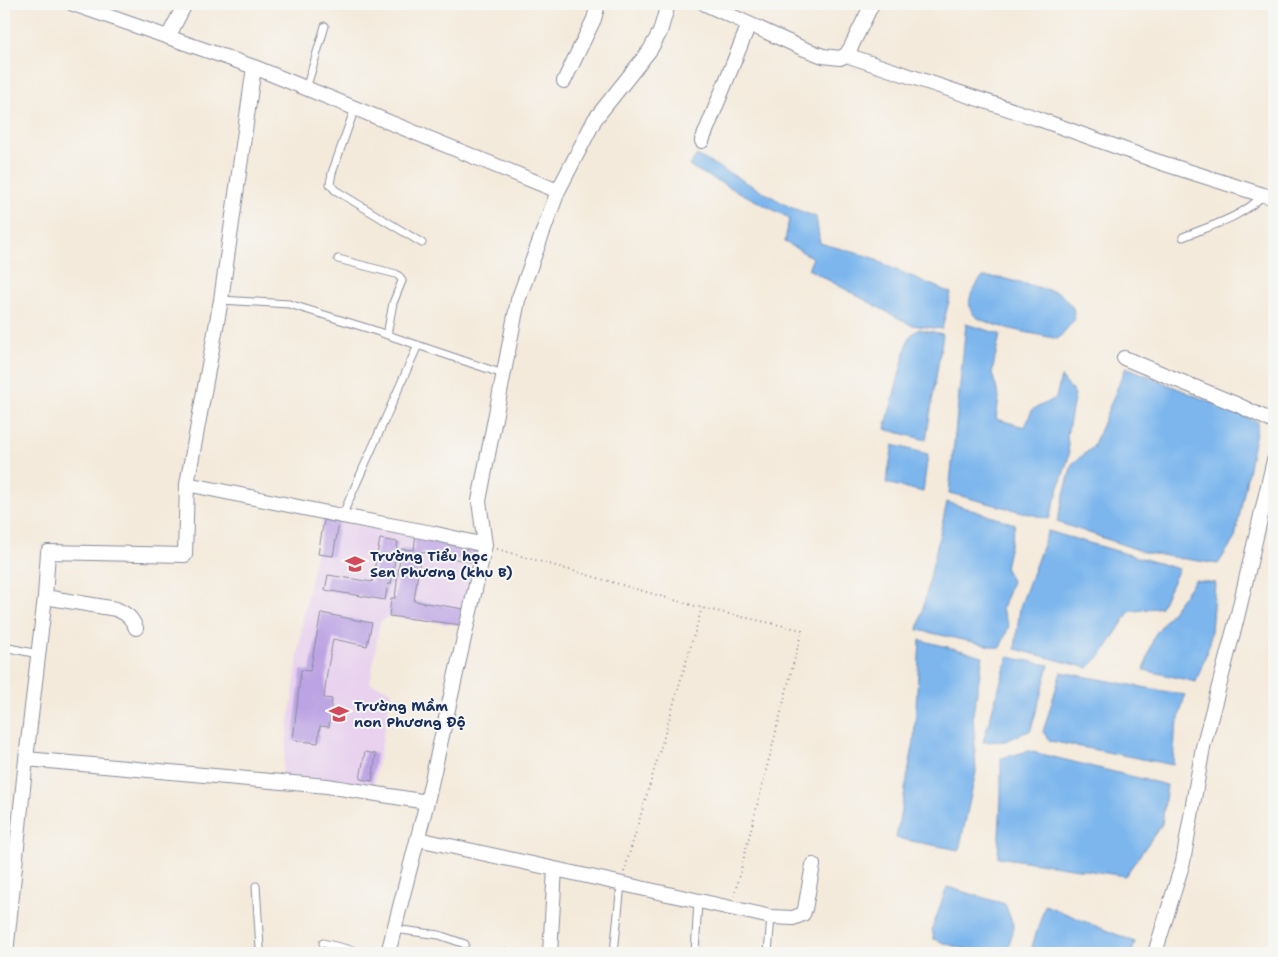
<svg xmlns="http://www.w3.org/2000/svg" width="1278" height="957" font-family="'Shantell Sans',sans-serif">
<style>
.built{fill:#e8d2ee}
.water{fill:#7cb6ed;stroke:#4c72a6}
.building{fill:#bca3e3}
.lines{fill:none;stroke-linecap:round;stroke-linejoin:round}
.lane-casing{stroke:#888c9c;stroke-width:9}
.street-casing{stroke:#888c9c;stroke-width:16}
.path{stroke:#888c9c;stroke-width:2;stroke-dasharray:1 4;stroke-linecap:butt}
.lane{stroke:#fff;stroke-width:7}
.street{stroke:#fff;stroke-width:14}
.labels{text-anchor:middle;stroke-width:4;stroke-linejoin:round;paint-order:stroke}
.poi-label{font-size:14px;font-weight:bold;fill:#1b2f5e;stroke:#f6f6f2;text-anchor:start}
</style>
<rect width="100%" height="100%" fill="#f6f6f2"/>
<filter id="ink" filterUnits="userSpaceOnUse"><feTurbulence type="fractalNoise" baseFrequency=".02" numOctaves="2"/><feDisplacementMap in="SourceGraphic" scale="10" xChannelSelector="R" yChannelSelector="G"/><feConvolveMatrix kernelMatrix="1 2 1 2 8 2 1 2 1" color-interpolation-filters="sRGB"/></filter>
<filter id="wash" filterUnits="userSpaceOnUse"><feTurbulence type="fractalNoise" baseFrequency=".0096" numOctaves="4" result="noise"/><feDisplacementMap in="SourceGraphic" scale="20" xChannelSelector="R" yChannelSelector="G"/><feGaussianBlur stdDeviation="1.12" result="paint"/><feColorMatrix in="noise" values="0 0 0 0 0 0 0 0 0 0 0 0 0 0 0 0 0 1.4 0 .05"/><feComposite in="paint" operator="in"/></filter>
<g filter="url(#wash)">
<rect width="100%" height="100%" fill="#f4eadb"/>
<path class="built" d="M323 518 479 548 462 625 389 616 380 622 370 683 392 691 374 784 282 776 303 618Z"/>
<path class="water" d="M697 155 790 207 816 217 820 243 871 257 887 266 951 293 942 329 911 325 808 269 813 258 785 242 789 218 689 166Z
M983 277 1002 278 1060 293 1073 308 1075 319 1058 339C1042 335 982 326 973 314 964 302 974 286 983 277Z
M966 324 1000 334 992 373 999 397 996 419 1025 427 1032 410 1056 398 1061 377 1075 394 1067 435 1069 456 1049 519 949 493Z
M919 329 943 334 926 440 885 429 909 337Z
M1126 367 1258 422 1235 538 1218 564 1147 553 1057 522 1072 464 1093 447Z
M893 445 928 454 923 492 886 483Z
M947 502 1015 524 1005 567 1012 581 1002 609 1009 626 1000 648 918 630Z
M1048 531 1179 569 1161 607 1129 612 1103 653 1088 668 1015 649 1020 607Z
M1195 580 1215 583 1210 643 1196 682 1144 670 1154 636Z
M920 640 983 656 973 714 976 772 959 850 896 838 914 741Z
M1008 657 1049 665 1031 730 1006 741 983 742Z
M1061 672 1185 695 1175 734 1173 765 1050 741 1043 732Z
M1029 751 1167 785 1162 824 1125 876 998 857 1001 796V758Z
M947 887 1005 904 1014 927 1007 953C977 953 962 950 934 939L932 929Z
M1045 905 1135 942 1132 953H1030Z"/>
<g id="blocks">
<path class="building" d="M324 520 339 523 333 556 318 554Z
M416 533 474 547 471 562 421 552 414 601 464 609 462 625 389 616 391 598H395L401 549 414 550Z
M380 539 398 542 391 584H388L385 600 325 590 328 575 372 582Z
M321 613 372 623 367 646 333 639 327 673 324 698 332 699 329 727 320 726 318 743 293 740 301 670 310 671Z
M365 752 376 754 372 781 360 779Z"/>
</g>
</g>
<g filter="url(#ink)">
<use href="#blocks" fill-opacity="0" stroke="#888c9c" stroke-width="1"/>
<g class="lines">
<defs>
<path id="lane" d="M306 89 325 26
M355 108 332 173 330 184 335 190 422 243
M1183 237C1210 226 1243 217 1263 195
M338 259 396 274 400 277 402 281 393 303 387 335
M221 300 289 304 370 329 503 374
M342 516 418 345
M4 647 38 654
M256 886 260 948 261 953
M394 929 439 935 465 944
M323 943 364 953
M505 952 511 953
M614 953 621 884
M695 953 698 901
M768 953 771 917"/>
<path id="street" d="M73 4 254 67 558 191 518 300 479 501 485 545 427 802 388 953
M705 4 802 48 823 56 840 58 846 55 850 49 872 4
M168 37 185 4
M846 55 1036 118 1159 162 1263 195 1274 197
M564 81 594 19 598 4
M702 141 749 24
M558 191 595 119 650 50 660 32 668 4
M1124 358 1238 405 1274 422
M187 484 342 516 432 533 485 545
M45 597 116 609C127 614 131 617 136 628
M26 759 45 597 48 552 185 555 187 484 221 300 254 67
M418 839 555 869 550 953
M555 869 771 917 793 918 803 914 805 909 813 865
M6 953 26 759 327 786 427 802
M1155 953 1183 862 1203 747 1237 618 1274 460"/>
</defs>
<use href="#lane" class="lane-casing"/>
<use href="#street" class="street-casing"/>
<path class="path" d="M497 549 702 608 802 630 734 896
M624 872 702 608"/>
<use href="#lane" class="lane"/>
<use href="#street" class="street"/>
</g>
</g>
<defs>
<symbol id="school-bare" viewBox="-9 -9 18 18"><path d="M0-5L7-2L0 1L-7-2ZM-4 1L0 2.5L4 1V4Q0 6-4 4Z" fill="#d1495b" stroke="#f6f6f2" stroke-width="2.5" paint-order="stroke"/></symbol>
</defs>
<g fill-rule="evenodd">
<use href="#school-bare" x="341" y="550" width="28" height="28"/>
<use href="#school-bare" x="325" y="700" width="28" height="28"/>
</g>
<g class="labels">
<g class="poi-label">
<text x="370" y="561">Trường Tiểu học<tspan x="370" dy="16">Sen Phương (khu B)</tspan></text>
<text x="354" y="711">Trường Mầm<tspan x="354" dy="16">non Phương Độ</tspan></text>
</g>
</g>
<rect width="1278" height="957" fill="none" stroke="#f6f6f2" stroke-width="20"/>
</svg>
